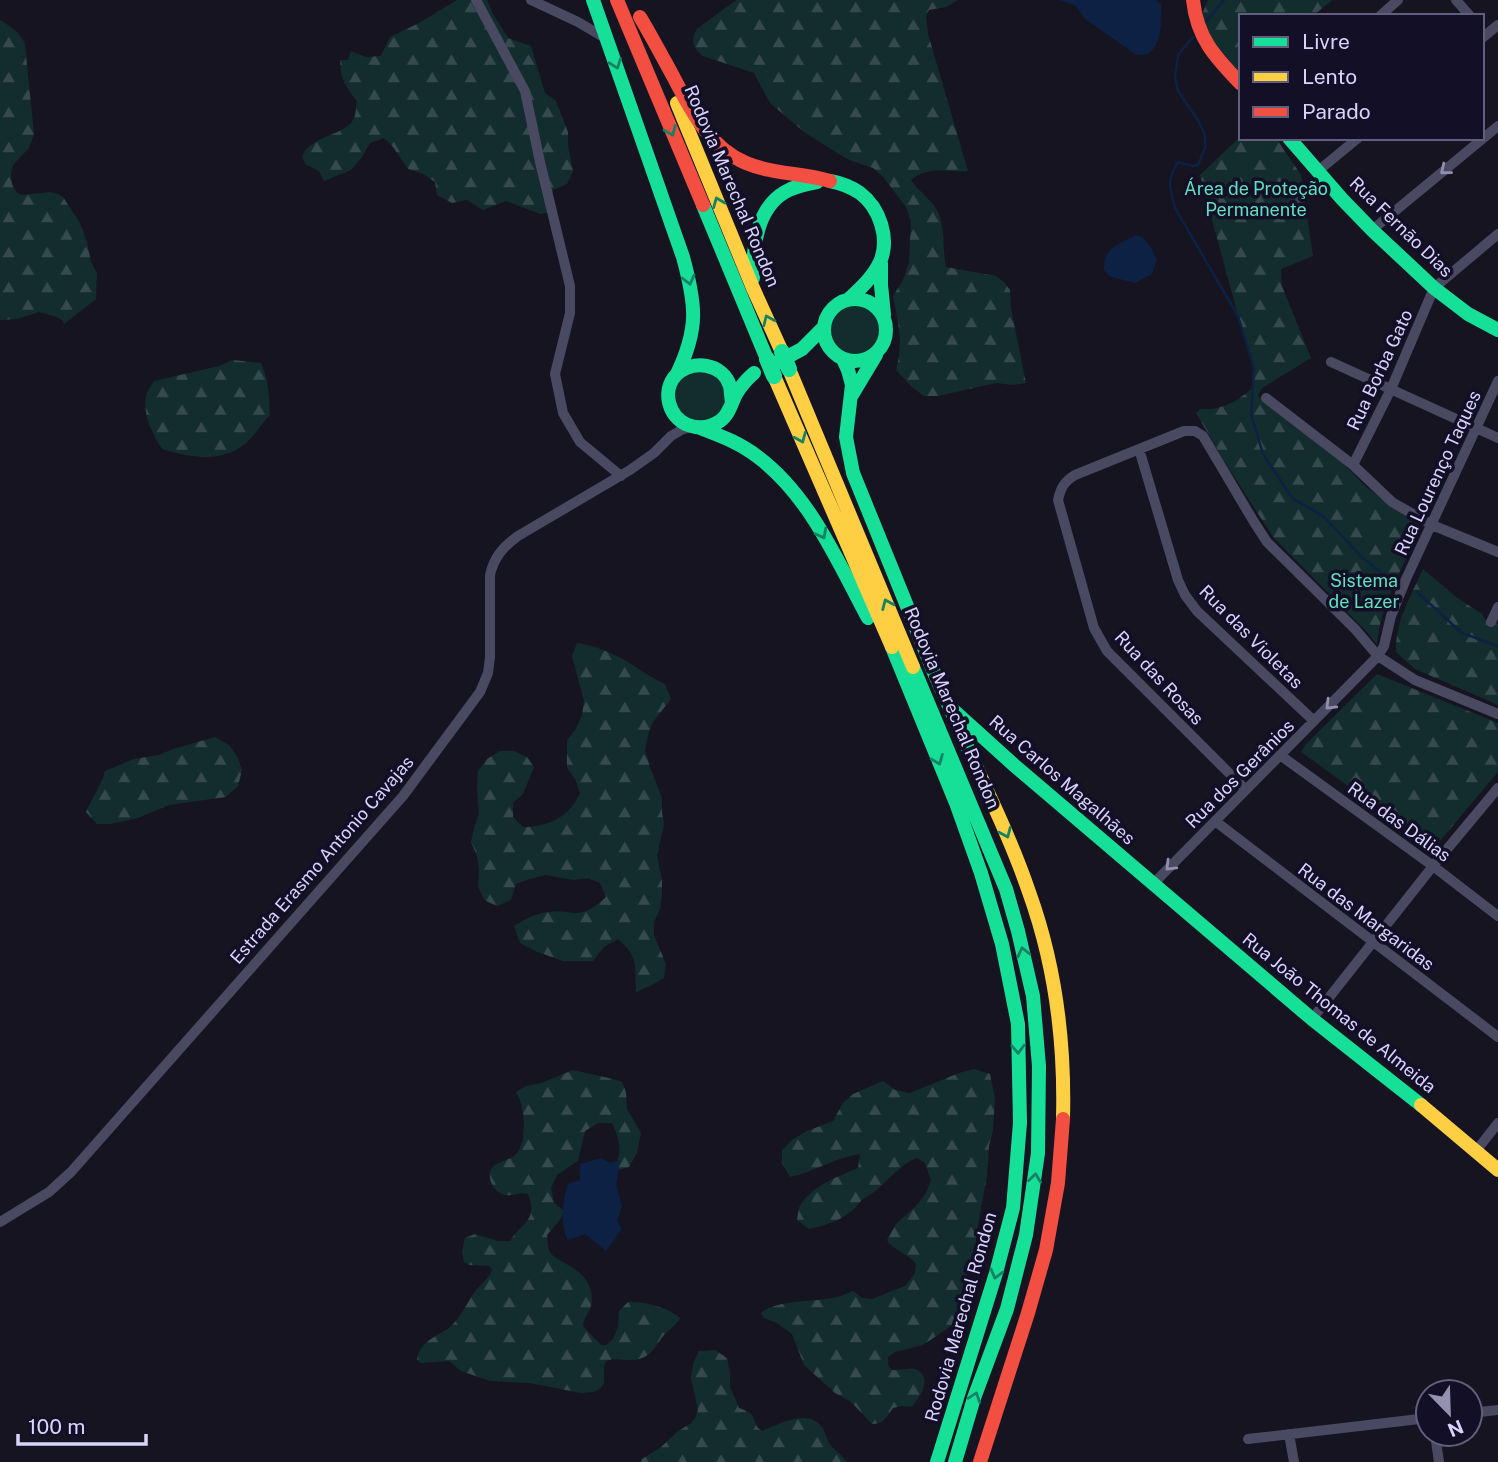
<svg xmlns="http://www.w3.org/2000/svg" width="1498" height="1462" font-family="'Public Sans',sans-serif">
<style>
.grass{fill:#132c2d}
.forest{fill:url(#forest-firs)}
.water{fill:#0d2144}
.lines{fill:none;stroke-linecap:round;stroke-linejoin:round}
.stream{stroke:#0d2144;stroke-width:2.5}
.street{stroke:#4a4962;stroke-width:10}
.fast{stroke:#16e098;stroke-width:14}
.slow{stroke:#ffcf43;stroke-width:14}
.jam{stroke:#f24e42;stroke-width:14}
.fast-bridge{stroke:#16e098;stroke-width:16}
.oneway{stroke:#158265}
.oneway2{stroke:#928eb0}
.labels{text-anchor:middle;stroke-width:7;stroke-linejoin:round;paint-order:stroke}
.street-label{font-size:18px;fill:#d9d4ff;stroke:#130f26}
.park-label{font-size:18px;fill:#5fe0c0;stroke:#130f26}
</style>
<defs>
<pattern id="forest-firs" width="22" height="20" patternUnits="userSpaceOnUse" patternTransform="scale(1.75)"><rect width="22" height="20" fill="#132c2d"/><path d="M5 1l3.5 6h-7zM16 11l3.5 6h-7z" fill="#354a4c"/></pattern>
</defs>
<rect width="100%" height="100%" fill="#161421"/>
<path class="grass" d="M829 330a27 27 0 1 1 54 0a27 27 0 1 1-54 0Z
M688 371H711C715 376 723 382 726 388 738 416 688 436 676 406 674 402 675 395 674 390Z"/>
<path class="forest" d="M457 0H487L493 14 508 38 531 46 545 93 556 101 568 132V145L573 171 567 184 553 190 552 207 547 213 540 214 506 201 483 210 467 200 452 203 437 195 435 182 423 174 408 169 393 147 384 138 370 143 362 157 351 170 324 181 319 171 305 164 302 156C313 134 346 136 354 118 356 114 356 106 357 101 345 86 341 80 340 60H348L351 51 366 57 381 56 390 37 419 23Z
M736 0H958L946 7 929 10 926 16 928 34 968 171C946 173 930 165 911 180 919 192 930 198 937 210 946 228 942 247 946 267L996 276 1004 282 1010 290 1011 308 1026 383 1013 385 996 383 938 396H924L912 387 896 370C904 340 898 325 893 296L903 280 909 263 911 221 906 207 884 178 873 168 847 159 804 132 770 103 754 73 703 56C693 48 690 40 697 29Z
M1208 0H1332L1313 16H1241V74L1215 44 1201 16Z
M0 20C11 27 20 32 25 44L34 134 29 148 13 165 11 175 12 184 16 192 21 195 50 192 58 194 63 197 80 223 87 242 91 262 97 273 96 299 64 324 63 321 57 317 39 312 17 319 0 320Z
M1241 136V138H1276L1301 175 1313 256 1281 269 1282 286 1311 358 1262 388 1258 396 1278 413 1343 463 1364 485 1388 504 1417 520 1421 529C1404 565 1380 604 1377 645L1367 632 1273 537 1224 461 1196 413 1200 409C1224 410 1235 402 1253 388L1254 368 1238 316 1200 175Z
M233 360 261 363C269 381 269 397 270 416L267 418C260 426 254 436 246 443 222 464 189 457 162 449 153 435 142 414 146 396 147 391 151 386 154 381L219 366Z
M1423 569 1456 597 1482 614 1488 624 1491 626 1498 623V705L1415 669 1396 652C1395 622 1411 596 1423 569Z
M577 643C593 645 607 651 621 658 636 666 649 677 665 684L671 699 653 722 648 735 645 750 650 767 662 798V812L664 825 657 855 662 880V894L660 909 654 922V935L666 964 664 978 650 986 636 992C635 968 639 956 618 939L604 947 593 961H563L535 951 520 943 514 926C525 919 536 913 550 912 559 910 568 913 577 913 588 913 598 904 606 897L600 883 587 878 574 880 545 875 530 879 516 884 511 900 497 906 484 900 478 886 479 869 477 856 471 842 474 828 479 814 477 788 478 771 487 759 500 751H514L527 757 534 767 523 794 513 803V817L523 827C548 827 570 817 580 793L575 779 567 768V740L576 729 582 715 584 701 572 656Z
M1377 674 1498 723V772L1434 848 1301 752 1306 744Z
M215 737 229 745 237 756 242 770 238 786 226 797 169 805 138 818 110 824H97L86 812C92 797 101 786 105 771L134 759 159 755 173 749Z
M974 1069 990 1074 995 1099 993 1130 989 1146 987 1176 976 1236V1251L966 1277 956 1316 951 1326 923 1345 895 1352 888 1357V1365L892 1370C900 1371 908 1367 915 1369 934 1376 920 1399 911 1407L901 1406 893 1408C887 1416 884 1424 872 1424L851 1402 835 1393 804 1365 792 1334 777 1323 764 1318 761 1313C775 1300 813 1302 832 1298 839 1297 846 1294 853 1291L862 1298 872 1299 905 1286 915 1273 916 1264C908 1253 893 1251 887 1240L896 1224 917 1205 926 1193 931 1180 925 1163 917 1158C899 1165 889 1180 874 1192 870 1195 865 1197 861 1201 857 1205 854 1210 849 1213 837 1222 823 1226 809 1229L797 1220C798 1215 798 1208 801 1204 814 1185 837 1177 858 1168L860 1154C836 1157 814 1172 790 1177L782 1163V1150L792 1140 805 1132 833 1121 843 1103 853 1094 883 1081 895 1090 910 1093 959 1073Z
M573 1070 613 1079 622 1082 626 1092 627 1109 641 1133 637 1153 629 1167 618 1170 616 1167C622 1148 620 1141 612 1123H598L585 1131 578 1161 557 1175 551 1188 554 1203 564 1211 560 1220 547 1235C548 1241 547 1247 550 1252 553 1257 558 1259 563 1262 579 1271 592 1280 592 1300 592 1310 584 1316 583 1326L601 1345H606L613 1339 618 1327 619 1311 628 1302C644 1301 668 1307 680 1318 676 1325 670 1329 664 1335 655 1346 652 1357 635 1360 624 1361 616 1357 606 1361L604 1366V1383L601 1388 594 1392 581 1393 530 1383 490 1381 461 1371 449 1361 421 1363 417 1360C420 1338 441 1337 454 1323 464 1313 469 1297 479 1287 484 1281 490 1277 492 1270L489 1266 469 1265 464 1262 462 1251 465 1238 475 1234 498 1241H510C523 1221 538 1221 528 1194 519 1191 510 1198 502 1194 497 1192 493 1187 491 1182 484 1161 507 1164 516 1154 528 1142 525 1105 516 1092L526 1086 541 1083Z
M715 1350 727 1358 730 1373V1387L739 1408C761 1415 749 1422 762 1431 777 1425 807 1408 821 1426 826 1431 826 1440 831 1446 837 1452 841 1454 847 1462H641L642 1459 660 1448 677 1432 691 1423 695 1418 698 1410 691 1378 693 1364 699 1351Z"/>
<path class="water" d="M1060 0H1156L1161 4C1162 21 1162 62 1135 54L1088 21 1083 16 1076 6Z
M1136 235C1147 237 1152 250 1157 259L1152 274 1135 283 1111 277 1104 270C1103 248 1119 244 1136 235Z
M601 1158 610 1163 620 1160 616 1185 622 1206 617 1221 622 1229 606 1251 585 1234 568 1240C559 1226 563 1199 568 1184L580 1180V1164Z"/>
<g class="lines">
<path class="stream" d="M1204 24 1224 0
M1193 37 1178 55 1175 76 1178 91 1199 122 1205 135V148L1198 165 1193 166 1178 162C1166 180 1170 189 1175 208L1238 316 1254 368 1251 414 1263 454 1292 498 1323 516 1362 557 1385 576 1394 580
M1417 592 1462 633 1498 646"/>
<path class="street" d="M476 0 525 91 540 162 570 286V313L555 374 563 413 580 442 621 476
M531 0 578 22 605 38
M1456 0 1470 16
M1380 16 1398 0
M1482 38 1498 25
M1318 171 1358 138
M1372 230 1498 126
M1331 362 1498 438
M1266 398 1353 465 1392 502 1432 525 1498 552
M1139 449 1178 580 1185 595 1197 611 1314 721
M1353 465 1391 389 1434 288 1498 234
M1491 622 1498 607
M1280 755 1433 866 1498 916
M1246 790 1107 651 1094 628 1058 500C1061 487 1064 482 1075 475L1184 431H1195L1203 436 1254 522 1267 542 1355 629 1378 656 1415 680 1498 714
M1215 821 1498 1037
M1153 884 1378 656 1384 646 1391 616 1406 579 1498 381
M1312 1019 1433 866 1498 788
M1476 1151 1498 1123
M0 1222 49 1192 71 1172 403 796 480 692 488 673 490 657V575C494 557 503 547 518 536L630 470 654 453 671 436 683 429 692 427
M1470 1413 1498 1410
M1289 1434 1294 1462
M1435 1434 1439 1462
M1248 1439 1428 1418"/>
<path class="fast" d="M593 0 683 257C696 305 699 328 677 374
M1289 138 1342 199 1372 230 1434 288 1468 314 1498 330
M830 181C841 183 851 187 860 193 880 208 890 239 880 262 873 277 861 288 849 299
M703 205 767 359
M881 263V285L884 315
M753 278C753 248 756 209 785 192 795 186 806 184 817 182
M824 330a31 31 0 1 1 62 0a31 31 0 1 1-62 0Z
M843 359 848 370 852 385 846 437 853 473 935 675 979 773
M776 363 802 349 824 327
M852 395 876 355
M732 402C731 397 731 391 730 386 723 363 692 359 676 375 661 391 669 418 688 425 699 429 710 428 720 421 729 415 731 404 736 394 741 386 747 379 754 373
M700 428C721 436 740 443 758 457 810 496 838 562 868 618
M892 647 956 803 981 873 1002 944 1018 1024 1020 1123 1013 1208 996 1273 937 1462
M913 667 1006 889 1018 931 1033 996 1039 1066 1038 1153 1026 1235 1007 1309 974 1398 955 1462
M953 710 1015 766 1312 1019 1421 1105"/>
<path class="slow" d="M677 103 753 288 782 352
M789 369 913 667
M774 376 892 647
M979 773C997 812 1015 851 1029 892 1055 964 1065 1042 1063 1119
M1421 1105 1498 1170"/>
<path class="jam" d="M617 0 703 205
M1193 0C1197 38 1215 57 1241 84
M640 17C652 37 663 58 674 78 692 112 709 147 746 163 772 174 803 173 830 181
M980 1462 1028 1313 1046 1250 1058 1183 1063 1119"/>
<path class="fast-bridge" d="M782 352 789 369
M767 359 774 376"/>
</g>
<defs><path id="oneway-chevron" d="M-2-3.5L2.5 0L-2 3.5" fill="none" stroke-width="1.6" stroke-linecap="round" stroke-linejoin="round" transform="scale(1.75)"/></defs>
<g class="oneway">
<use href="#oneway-chevron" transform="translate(616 64) rotate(70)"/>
<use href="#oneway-chevron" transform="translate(671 131) rotate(67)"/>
<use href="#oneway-chevron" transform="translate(718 202) rotate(-112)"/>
<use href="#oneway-chevron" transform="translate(689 280) rotate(76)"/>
<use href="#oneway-chevron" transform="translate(768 320) rotate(-114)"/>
<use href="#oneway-chevron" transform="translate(801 438) rotate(67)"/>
<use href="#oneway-chevron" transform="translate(822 534) rotate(62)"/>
<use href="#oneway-chevron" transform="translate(887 604) rotate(-113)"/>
<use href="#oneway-chevron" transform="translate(938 760) rotate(68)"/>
<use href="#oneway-chevron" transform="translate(1006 833) rotate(67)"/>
<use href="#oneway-chevron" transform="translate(1023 952) rotate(-103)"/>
<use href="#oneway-chevron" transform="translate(1018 1049) rotate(88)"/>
<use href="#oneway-chevron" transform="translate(1035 1178) rotate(-83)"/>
<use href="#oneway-chevron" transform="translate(996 1274) rotate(105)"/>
<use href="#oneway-chevron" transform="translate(975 1397) rotate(-71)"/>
</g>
<g class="oneway2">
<use href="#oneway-chevron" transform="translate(1445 170) rotate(141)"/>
<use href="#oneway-chevron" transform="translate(1330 705) rotate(135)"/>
<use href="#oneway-chevron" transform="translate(1170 866) rotate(135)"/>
</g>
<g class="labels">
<g class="street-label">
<text transform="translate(732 186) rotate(67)" y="6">Rodovia Marechal Rondon</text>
<text transform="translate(1401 227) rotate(44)" y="6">Rua Fernão Dias</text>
<text transform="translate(1380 370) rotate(-65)" y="6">Rua Borba Gato</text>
<text transform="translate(1438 473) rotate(-65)" y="6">Rua Lourenço Taques</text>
<text transform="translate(1251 637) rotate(45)" y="6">Rua das Violetas</text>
<text transform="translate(1159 678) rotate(47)" y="6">Rua das Rosas</text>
<text transform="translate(952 708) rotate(67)" y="6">Rodovia Marechal Rondon</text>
<text transform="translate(1240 774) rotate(-45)" y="6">Rua dos Gerânios</text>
<text transform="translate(1062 780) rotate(41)" y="6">Rua Carlos Magalhães</text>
<text transform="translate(1399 822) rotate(36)" y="6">Rua das Dálias</text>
<text transform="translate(322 860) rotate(-49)" y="6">Estrada Erasmo Antonio Cavajas</text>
<text transform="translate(1366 917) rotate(37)" y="6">Rua das Margaridas</text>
<text transform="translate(1339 1013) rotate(39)" y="6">Rua João Thomas de Almeida</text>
<text transform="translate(961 1317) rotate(-74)" y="6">Rodovia Marechal Rondon</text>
</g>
<g class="park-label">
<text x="1256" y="195">Área de Proteção<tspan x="1256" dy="21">Permanente</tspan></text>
<text x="1364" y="587">Sistema<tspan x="1364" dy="21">de Lazer</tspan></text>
</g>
</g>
<rect x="1239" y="14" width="245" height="126" fill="#130f26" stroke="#625e7d" stroke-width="2"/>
<rect x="1253" y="37" width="35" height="10" fill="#16e098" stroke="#625e7d" stroke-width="2"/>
<text x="1302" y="49" font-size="21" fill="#d9d4ff">Livre</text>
<rect x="1253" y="72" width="35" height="10" fill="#ffcf43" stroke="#625e7d" stroke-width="2"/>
<text x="1302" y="84" font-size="21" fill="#d9d4ff">Lento</text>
<rect x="1253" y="107" width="35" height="10" fill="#f24e42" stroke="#625e7d" stroke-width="2"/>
<text x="1302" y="119" font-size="21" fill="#d9d4ff">Parado</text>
<g transform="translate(1449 1413) rotate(157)"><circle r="33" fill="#130f26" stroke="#625e7d" stroke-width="2"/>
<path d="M0-5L12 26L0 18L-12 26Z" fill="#9591b1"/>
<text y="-10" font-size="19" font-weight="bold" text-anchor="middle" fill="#d9d4ff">N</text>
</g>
<path d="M18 1434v10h128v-10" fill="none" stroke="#d9d4ff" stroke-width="3.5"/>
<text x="28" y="1434" font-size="21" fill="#d9d4ff" stroke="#130f26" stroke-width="5" paint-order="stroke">100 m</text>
</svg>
